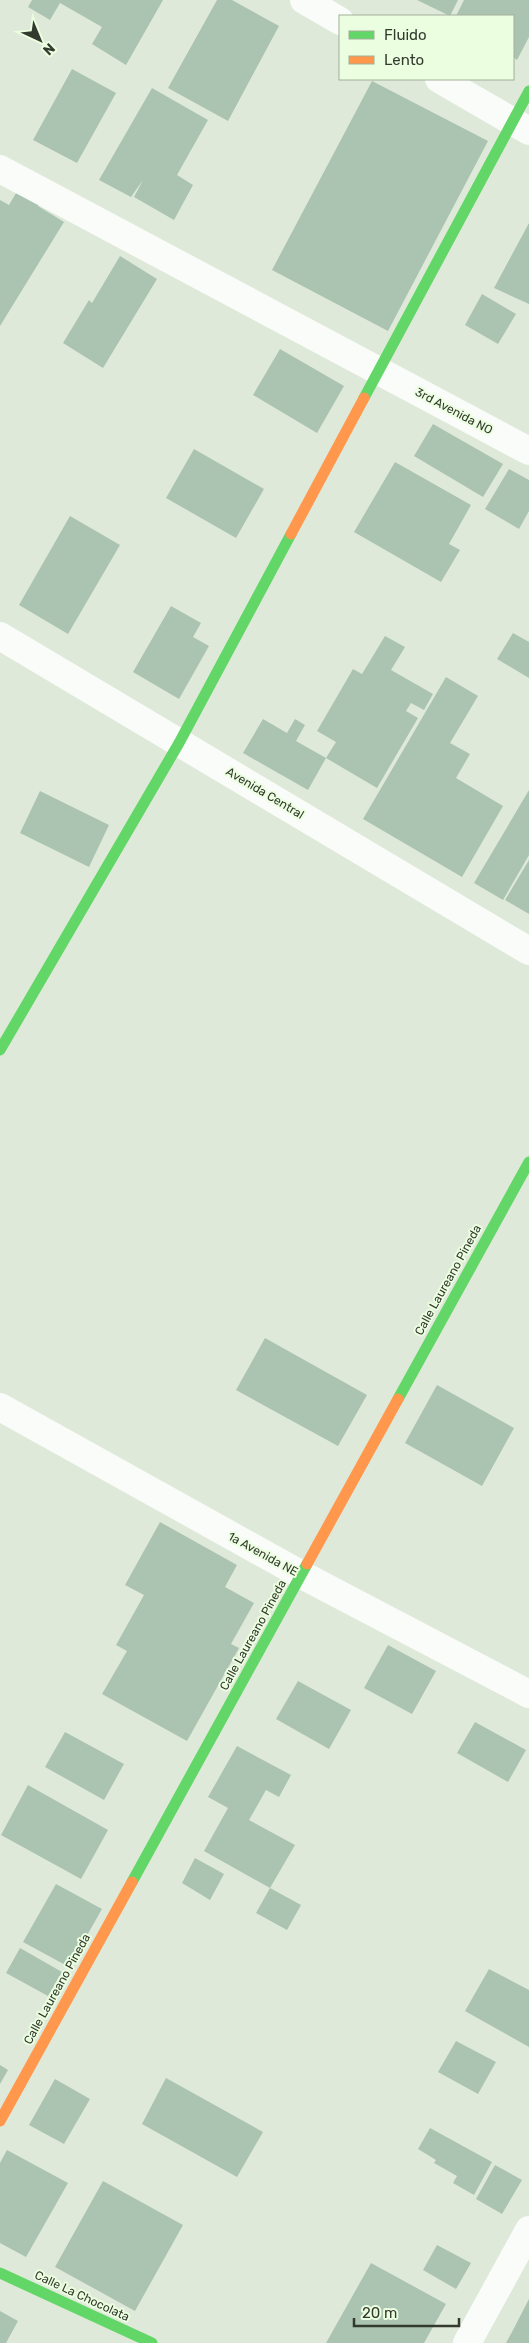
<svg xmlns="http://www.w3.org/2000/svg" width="529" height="2343" font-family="Rubik,sans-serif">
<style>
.building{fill:#abc4b1}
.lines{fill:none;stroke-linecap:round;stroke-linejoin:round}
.street{stroke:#fafcf9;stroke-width:28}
.fast{stroke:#63d668;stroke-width:11}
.slow{stroke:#ff974d;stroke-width:11}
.labels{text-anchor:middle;stroke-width:4;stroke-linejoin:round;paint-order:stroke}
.street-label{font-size:12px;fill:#333a2e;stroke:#ebfee0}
</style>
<rect width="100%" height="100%" fill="#dfe9d9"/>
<path class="building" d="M32 0H163L126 65 92 44 102 27 60 3 50 20 28 7Z
M217 0H232L279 26 228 121 168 88Z
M417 0H458L450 16Z
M464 0H529V37L517 60 513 57V16H456Z
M72 69 116 93 77 163 33 140Z
M372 81 488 141 388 331 272 270Z
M152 88 208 120 177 175 193 185 174 220 134 197 143 180 131 197 99 180Z
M19 188 41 201 38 206 64 222 0 326V200L9 205Z
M529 223V304L494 288Z
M120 256 157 279 103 368 63 343 89 300 92 303Z
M482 294 516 314 498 344 465 325Z
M280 349 344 386 317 433 253 395Z
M433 424 503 464 483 497 414 456Z
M194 449 264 489 236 538 166 498Z
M395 462 471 505 449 544 460 550 441 582 354 532Z
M509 469 529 480V511L519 529 485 509Z
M70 516 120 545 68 634 19 605Z
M171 606 201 623 193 637 209 646 179 699 133 672Z
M513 633 529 642V678L497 659Z
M385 636 405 647 391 670 433 694 424 710 411 703 406 711 418 718 377 788 326 758 336 742 317 731 353 669 362 674Z
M446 677 478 696 450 743 470 754 456 778 503 806 462 877 363 819Z
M263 719 287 733 295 719 305 725 296 741 326 758 308 790 243 753Z
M529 790V855L503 900 474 883Z
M40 791 109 825 89 867 20 833Z
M529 860V914L505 900Z
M265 1338 367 1395 338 1446 236 1390Z
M437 1385 514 1428 482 1486 405 1443Z
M160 1522 237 1565 225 1587 254 1603 231 1644 239 1648 187 1741 102 1694 127 1651 116 1645 144 1595 125 1585Z
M388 1645 436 1671 412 1714 364 1688Z
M298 1681 351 1710 329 1749 276 1719Z
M475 1722 526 1750 508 1782 457 1753Z
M65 1732 124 1764 104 1800 45 1767Z
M237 1746 291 1775 279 1797 266 1790 249 1820 295 1845 270 1888 204 1851 228 1808 208 1797Z
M28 1785 108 1830 81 1879 1 1835Z
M195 1858 224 1874 210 1900 182 1883Z
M56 1884 102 1909 69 1967 23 1942Z
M270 1888 301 1905 287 1930 256 1913Z
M20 1948 62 1972 48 1996 6 1973Z
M489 1969 529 1990V2047L465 2011Z
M456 2041 496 2062 478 2094 438 2072Z
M0 2065 8 2070 0 2084Z
M166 2078 263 2132 237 2177 142 2124Z
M55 2079 90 2099 64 2144 29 2125Z
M430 2128 492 2162 474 2195 453 2183 457 2176 434 2163 436 2160 418 2149Z
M7 2150 68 2183 26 2257 0 2243V2163Z
M495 2165 522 2180 502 2214 476 2199Z
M103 2181 183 2225 135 2311 55 2267Z
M437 2245 471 2263 456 2289 423 2270Z
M371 2263 446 2304 424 2343H326Z
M529 2299V2343H506L512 2332Z
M0 2311 18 2321 6 2343H0Z"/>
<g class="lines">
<path class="street" d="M304 0 340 21
M439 79 529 131
M0 169 529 451
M0 636 529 951
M0 1407 302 1575 529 1694
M467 2343 529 2230"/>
<path class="fast" d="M364 398 529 91
M0 1050 179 743 291 534
M398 1399 529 1162
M132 1882 307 1564
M0 2273 152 2343"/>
<path class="slow" d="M291 534 364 398
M307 1564 398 1399
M0 2121 132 1882"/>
</g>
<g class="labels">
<g class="street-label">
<text transform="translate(454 411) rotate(28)" y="4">3rd Avenida NO</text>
<text transform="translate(265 793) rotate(31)" y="4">Avenida Central</text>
<text transform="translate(448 1280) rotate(-61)" y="4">Calle Laureano Pineda</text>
<text transform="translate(263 1554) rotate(29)" y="4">1a Avenida NE</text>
<text transform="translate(253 1635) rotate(-61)" y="4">Calle Laureano Pineda</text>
<text transform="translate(57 1989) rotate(-61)" y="4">Calle Laureano Pineda</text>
<text transform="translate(82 2296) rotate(25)" y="4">Calle La Chocolata</text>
</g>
</g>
<rect x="339" y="15" width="175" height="65" fill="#ebfee0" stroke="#a1b099"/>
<rect x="349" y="31" width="25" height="8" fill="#63d668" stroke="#a1b099"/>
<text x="384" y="40" font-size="15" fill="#333a2e">Fluido</text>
<rect x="349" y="56" width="25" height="8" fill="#ff974d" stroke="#a1b099"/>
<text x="384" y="65" font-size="15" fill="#333a2e">Lento</text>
<g transform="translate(40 40) rotate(136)" stroke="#ebfee0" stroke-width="4" paint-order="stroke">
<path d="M0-4L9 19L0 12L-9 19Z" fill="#333a2e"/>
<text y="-8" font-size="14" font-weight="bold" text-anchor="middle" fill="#333a2e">N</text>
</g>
<path d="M354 2318v8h105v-8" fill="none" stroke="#333a2e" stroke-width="2.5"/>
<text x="362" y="2318" font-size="15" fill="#333a2e" stroke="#ebfee0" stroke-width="4" paint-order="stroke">20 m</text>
</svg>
